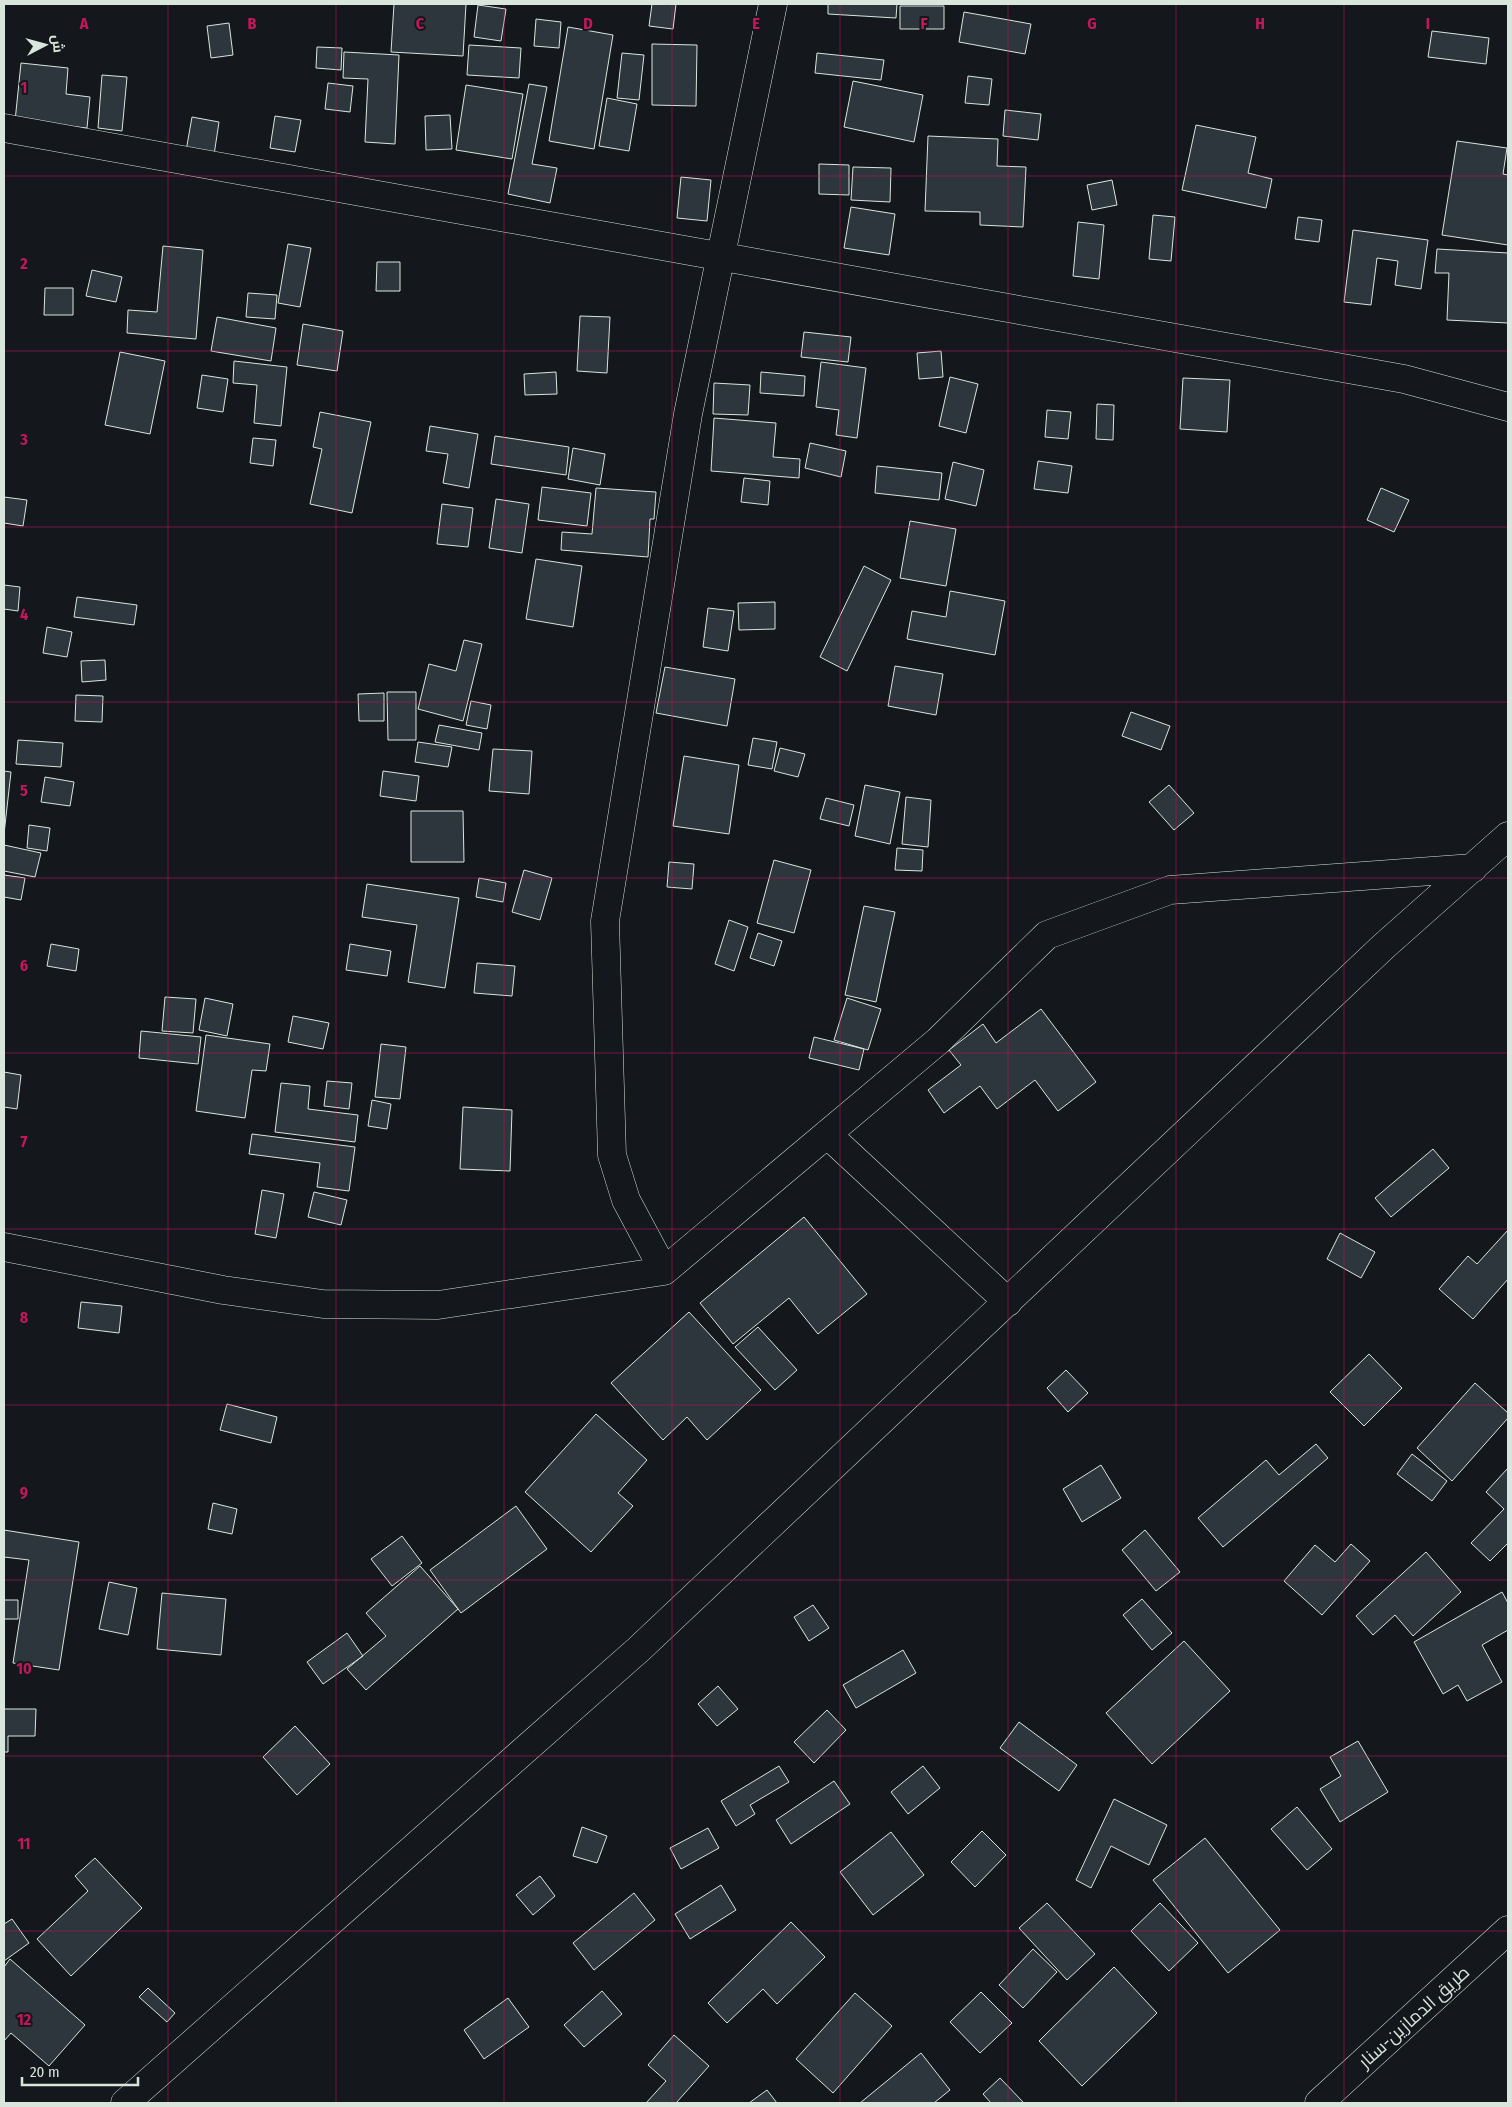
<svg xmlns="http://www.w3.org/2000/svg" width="1512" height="2107" font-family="'Fira Sans Condensed',Cairo,sans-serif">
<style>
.building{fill:#2c363c;stroke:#d8e6dc}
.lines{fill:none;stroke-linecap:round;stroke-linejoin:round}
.minor-casing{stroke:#d8e6dc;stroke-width:29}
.highway-casing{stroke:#d8e6dc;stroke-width:29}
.minor{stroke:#14181c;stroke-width:28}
.highway{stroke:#14181c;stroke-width:28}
.grid{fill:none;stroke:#c2185b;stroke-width:1;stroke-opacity:0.55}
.labels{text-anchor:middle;stroke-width:4;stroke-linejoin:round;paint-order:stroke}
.street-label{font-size:18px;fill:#d8e6dc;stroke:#14181c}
.grid-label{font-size:16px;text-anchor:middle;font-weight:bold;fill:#c2185b;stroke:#14181c;stroke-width:4;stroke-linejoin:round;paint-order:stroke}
</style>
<rect width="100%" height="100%" fill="#14181c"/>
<path class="building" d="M394 4H466L463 56 391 52Z
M652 4H676L673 29 649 26Z
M828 4H897L896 18 828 14Z
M478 5 506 9 501 41 474 37Z
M900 6H944V29H900Z
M964 12 1031 24 1025 54 959 42Z
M536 19 561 22 559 48 534 46Z
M229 23 233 55 211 58 207 26Z
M568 27 613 35 594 149 549 141Z
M1432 31 1489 38 1486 64 1428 57Z
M652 44 697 45 696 106 652 105Z
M469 45 521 48 519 78 467 75Z
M317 47 342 48 341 70 316 68Z
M344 52 399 55 395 144 365 142 368 79 343 78Z
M622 53 644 55 639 100 617 98Z
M817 53 884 60 881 80 815 73Z
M21 63 68 68 66 94 90 97 87 128 15 121Z
M102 75 127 77 122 131 98 128Z
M968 76 992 79 989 105 965 103Z
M853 81 923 95 914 142 844 127Z
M328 83 353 86 350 112 325 109Z
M529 84 547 87 532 164 557 168 550 203 508 194Z
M466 85 523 94 512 159 456 150Z
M607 98 637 104 629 151 599 146Z
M1005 110 1041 114 1038 140 1003 136Z
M450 115 452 149 426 150 425 116Z
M275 116 301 120 295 152 270 148Z
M192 117 219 122 214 155 186 151Z
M1196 125 1256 137 1248 173 1272 179 1266 208 1182 190Z
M928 136 998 139 997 166 1026 167 1023 227 980 225V212L925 211Z
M1457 141 1507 148 1503 174 1508 175V245L1442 235Z
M819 164 849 165V195L819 194Z
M853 167 891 168 890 202 851 200Z
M681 177 711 180 707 221 677 218Z
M1112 180 1117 205 1092 210 1087 185Z
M851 207 895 214 889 255 844 248Z
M1153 215 1175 217 1171 261 1149 259Z
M1298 217 1322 220 1319 242 1295 239Z
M1078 222 1104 225 1099 279 1073 276Z
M1353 230 1428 240 1421 289 1395 285 1398 261 1377 258 1371 305 1344 302Z
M288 244 311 248 300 307 278 303Z
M163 246 203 250 196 339 127 333 128 310 157 312Z
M1437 249 1508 253V323L1447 320 1449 273H1435Z
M377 262H400V291H376Z
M92 270 122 277 116 302 86 296Z
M45 288H73V315H44Z
M248 293 277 295 275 319 246 317Z
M580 316 610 317 607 373 577 371Z
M217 317 276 328 271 361 211 351Z
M303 324 343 331 337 371 297 365Z
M804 332 851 337 848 362 801 357Z
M941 351 943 377 919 379 917 353Z
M120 352 165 361 150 434 105 425Z
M234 361 287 367 281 426 254 423 257 385 233 383Z
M821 362 866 368 857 438 836 435 839 410 816 407Z
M556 372 557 394 525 395 524 374Z
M761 372 805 376 804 396 760 393Z
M202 375 228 379 223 412 197 408Z
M950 377 978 384 966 433 939 426Z
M1183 378 1230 380 1227 432 1180 429Z
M714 383 750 385 748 415 713 414Z
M1097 404 1114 405 1113 440 1096 439Z
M1047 410 1071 412 1068 439 1045 437Z
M320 412 371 422 352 513 310 504 322 449 313 447Z
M714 418 776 423 773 457 800 459 799 478 711 471Z
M430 426 478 434 469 488 443 483 448 454 426 451Z
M495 436 569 447 566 475 491 464Z
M253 438 276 440 273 466 250 463Z
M810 443 846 451 841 477 805 468Z
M573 448 605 454 600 485 568 479Z
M1038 461 1072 466 1068 493 1034 489Z
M953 462 984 470 976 506 945 499Z
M877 466 942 473 939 500 875 493Z
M744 478 770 481 768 505 741 502Z
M542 487 591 493 587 526 538 520Z
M596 488 656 492 654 519H650L648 557 561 550 562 532 592 534Z
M1381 488 1409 500 1394 532 1367 520Z
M4 497 27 500 23 526 4 523Z
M496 499 529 504 522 553 489 548Z
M442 504 473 508 468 547 437 544Z
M910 521 956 529 946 586 900 578Z
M536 559 582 566 573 627 526 619Z
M864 566 891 580 847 671 820 657Z
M4 585 20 587 18 611 4 609Z
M950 591 1005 601 995 655 907 639 912 611 946 617Z
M77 597 137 605 134 625 74 617Z
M775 602V629L739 630 738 603Z
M708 608 734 611 728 651 703 647Z
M47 627 72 632 67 657 43 653Z
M464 640 482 644 463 721 418 709 429 664 456 671Z
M105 660 106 680 82 682 81 661Z
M895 666 943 674 936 715 888 706Z
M665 667 735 679 727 726 656 713Z
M387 692H416V740H388Z
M384 693V721H359L358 694Z
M76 695 103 696 102 722 75 721Z
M471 701 491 705 487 729 466 725Z
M1131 712 1170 726 1161 750 1122 736Z
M439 725 482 733 479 750 435 742Z
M753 738 777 742 772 769 748 765Z
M18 740 63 743 61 767 16 764Z
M418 742 452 747 448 767 415 762Z
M780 748 805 754 798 777 774 771Z
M493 749 532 751 529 794 489 791Z
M684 756 739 765 729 834 673 826Z
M4 771 11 772 4 834Z
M383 771 419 776 416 801 380 796Z
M45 777 74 782 70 806 41 802Z
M865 785 900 792 890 844 855 836Z
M1169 785 1194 813 1174 830 1149 802Z
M906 797 931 800 928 847 902 844Z
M826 798 854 805 849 826 820 819Z
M411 811H463L464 862H411Z
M29 825 50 828 47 851 27 848Z
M4 845 41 853 35 877 4 871Z
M897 848 923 850 922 871 895 870Z
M774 860 811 870 794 933 757 923Z
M669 862 694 864 692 889 667 887Z
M524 870 552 878 540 920 512 912Z
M4 875 25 878 21 900 4 897Z
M479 878 506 883 503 902 476 897Z
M367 884 459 898 445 988 408 982 417 925 362 917Z
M864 906 895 912 876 1002 845 995Z
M729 920 748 927 734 971 715 964Z
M758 933 782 941 774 966 750 958Z
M51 944 79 949 76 971 47 966Z
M350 944 391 951 387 976 346 970Z
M477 963 515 966 512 996 474 993Z
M165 997 196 999 193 1033 162 1031Z
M205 998 233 1004 227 1036 199 1030Z
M847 998 881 1009 868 1050 834 1040Z
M1041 1009 1096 1082 1058 1111 1035 1080 997 1109 980 1086 944 1113 928 1090 961 1065 949 1050 983 1024 996 1043Z
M293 1016 329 1023 323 1049 288 1042Z
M141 1031 201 1037 198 1064 139 1058Z
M206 1035 270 1044 266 1071 252 1070 245 1118 196 1111Z
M814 1037 864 1049 859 1070 809 1058Z
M381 1044 406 1047 400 1099 375 1097Z
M4 1072 21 1075 17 1109 4 1107Z
M327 1081 352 1083 349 1109 324 1106Z
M281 1083 310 1086 308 1109 358 1115 355 1142 275 1132Z
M372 1100 391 1104 387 1129 368 1126Z
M463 1107 512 1110 510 1171 460 1169Z
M252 1134 355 1147 349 1191 317 1187 320 1163 249 1154Z
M1433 1149 1449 1168 1391 1217 1375 1198Z
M262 1190 284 1194 276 1238 255 1234Z
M314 1192 347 1200 341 1225 308 1217Z
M804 1217 867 1294 818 1334 789 1298 733 1344 700 1303Z
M1508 1230V1279L1473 1319 1439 1289 1468 1256 1477 1264Z
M1340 1233 1375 1252 1361 1278 1327 1259Z
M81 1302 122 1306 119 1333 78 1328Z
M689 1312 761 1390 707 1440 687 1417 663 1440 611 1383Z
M758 1327 797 1370 775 1390 735 1347Z
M1369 1354 1402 1388 1364 1426 1330 1392Z
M1066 1370 1088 1393 1068 1412 1047 1388Z
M1475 1383 1508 1413V1418L1452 1481 1417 1448Z
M227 1404 277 1417 271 1443 220 1430Z
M596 1414 647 1460 618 1493 633 1506 591 1552 525 1492Z
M1316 1444 1328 1458 1223 1547 1198 1518 1266 1460 1279 1475Z
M1412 1454 1447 1481 1432 1501 1397 1474Z
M1101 1465 1121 1498 1082 1522 1063 1489Z
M1508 1468V1543L1490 1561 1471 1543 1504 1509 1486 1492Z
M213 1503 237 1509 232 1534 208 1529Z
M516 1506 547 1549 461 1613 430 1570Z
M4 1530 79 1542 59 1670 13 1663 29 1560 4 1557Z
M1145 1530 1180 1572 1156 1591 1122 1550Z
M402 1536 422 1563 392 1586 371 1559Z
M1351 1544 1370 1561 1322 1615 1284 1581 1315 1545 1335 1562Z
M1426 1552 1461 1592 1413 1636 1395 1615 1373 1635 1356 1616Z
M420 1566 458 1609 366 1690 347 1669 386 1636 366 1613Z
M109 1582 137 1588 128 1635 99 1629Z
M1502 1592 1508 1603V1630L1482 1645 1502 1682 1467 1701 1458 1685 1443 1694 1414 1642Z
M162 1593 226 1599 221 1655 157 1649Z
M1142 1599 1172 1633 1152 1650 1123 1615Z
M4 1600H18V1619H4Z
M813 1605 829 1628 809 1641 794 1617Z
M347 1633 363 1656 323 1684 307 1662Z
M1184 1641 1230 1691 1152 1764 1106 1713Z
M903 1650 916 1673 856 1708 843 1685Z
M718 1686 738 1709 717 1726 698 1704Z
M4 1709H36L35 1736H8V1752H4Z
M827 1710 846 1730 814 1763 794 1742Z
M1019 1722 1077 1765 1059 1791 1000 1748Z
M295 1726 330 1764 297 1795 263 1757Z
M1358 1741 1388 1792 1340 1822 1320 1789 1341 1776 1330 1757Z
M779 1766 789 1782 750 1805 755 1814 736 1826 721 1801Z
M923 1766 940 1788 908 1814 891 1792Z
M834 1781 850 1804 791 1844 776 1820Z
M1114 1799 1167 1825 1149 1865 1111 1846 1091 1888 1076 1880Z
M1297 1807 1332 1849 1307 1870 1271 1829Z
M582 1827 607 1836 597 1863 573 1856Z
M708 1828 719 1848 681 1869 670 1848Z
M982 1831 1006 1855 975 1887 951 1862Z
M891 1832 924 1875 873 1915 840 1872Z
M1205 1838 1280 1930 1228 1973 1153 1880Z
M95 1858 142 1908 71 1976 37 1939 88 1891 75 1876Z
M540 1876 555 1896 533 1915 516 1895Z
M721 1885 736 1910 690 1939 675 1914Z
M634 1893 655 1920 594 1970 573 1943Z
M1047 1903 1095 1954 1067 1980 1019 1928Z
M1160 1903 1198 1943 1169 1971 1131 1931Z
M12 1919 29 1943 4 1961V1924Z
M791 1922 825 1957 777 2004 763 1989 727 2023 708 2003Z
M1033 1949 1057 1972 1023 2008 999 1985Z
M10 1959 85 2025 49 2066 11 2033 4 2041V1967Z
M1114 1967 1157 2013 1082 2086 1039 2041Z
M148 1988 175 2013 167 2022 139 1997Z
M602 1991 622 2014 584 2047 564 2025Z
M981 1992 1012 2023 980 2053 950 2022Z
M855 1993 892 2026 833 2093 796 2059Z
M508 1998 529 2027 484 2059 464 2030Z
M674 2035 709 2066 676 2103H646L666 2081 648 2065Z
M921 2053 950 2090 934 2103H860Z
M1000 2078 1024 2103H991L983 2094Z
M767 2090 777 2103H749Z"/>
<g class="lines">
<defs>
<path id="minor" d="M4 128 1404 379 1508 407
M827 1134 1008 1302
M4 1247 223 1290 323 1304 438 1305 664 1271 938 1041 1047 935 1170 890 1473 868
M664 1271 626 1200 612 1155 605 921 688 414 773 4
M125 2103 639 1649 1384 946 1508 836"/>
<path id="highway" d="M1319 2103 1508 1930"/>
</defs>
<use href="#minor" class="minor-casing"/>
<use href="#highway" class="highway-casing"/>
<use href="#minor" class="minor"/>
<use href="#highway" class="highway"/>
</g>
<path class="grid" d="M168 4V2103M336 4V2103M504 4V2103M672 4V2103M840 4V2103M1008 4V2103M1176 4V2103M1344 4V2103M4 176H1508M4 351H1508M4 527H1508M4 702H1508M4 878H1508M4 1053H1508M4 1229H1508M4 1405H1508M4 1580H1508M4 1756H1508M4 1931H1508"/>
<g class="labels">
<g class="street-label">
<text transform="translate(1414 2017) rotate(-42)" y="6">طريق الدمازين-سنار</text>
</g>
</g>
<g class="grid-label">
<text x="84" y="29">A</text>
<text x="252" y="29">B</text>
<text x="420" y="29">C</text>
<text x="588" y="29">D</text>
<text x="756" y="29">E</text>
<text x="924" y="29">F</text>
<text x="1092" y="29">G</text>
<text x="1260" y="29">H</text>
<text x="1428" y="29">I</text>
<text x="24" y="93">1</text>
<text x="24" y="269">2</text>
<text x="24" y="445">3</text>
<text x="24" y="620">4</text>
<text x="24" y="796">5</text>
<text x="24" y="971">6</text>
<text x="24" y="1147">7</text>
<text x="24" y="1323">8</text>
<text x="24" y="1498">9</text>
<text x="24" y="1674">10</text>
<text x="24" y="1849">11</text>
<text x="24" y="2025">12</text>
</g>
<rect width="1512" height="2107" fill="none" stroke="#d8e6dc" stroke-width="10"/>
<g transform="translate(45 45) rotate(84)" stroke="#14181c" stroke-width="4" paint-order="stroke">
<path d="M0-4L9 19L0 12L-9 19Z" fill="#d8e6dc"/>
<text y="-8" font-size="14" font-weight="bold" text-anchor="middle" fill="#d8e6dc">ش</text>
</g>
<path d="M22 2077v8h116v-8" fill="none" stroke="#d8e6dc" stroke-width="2.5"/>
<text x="30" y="2077" font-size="15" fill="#d8e6dc" stroke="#14181c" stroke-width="4" paint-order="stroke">20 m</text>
</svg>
